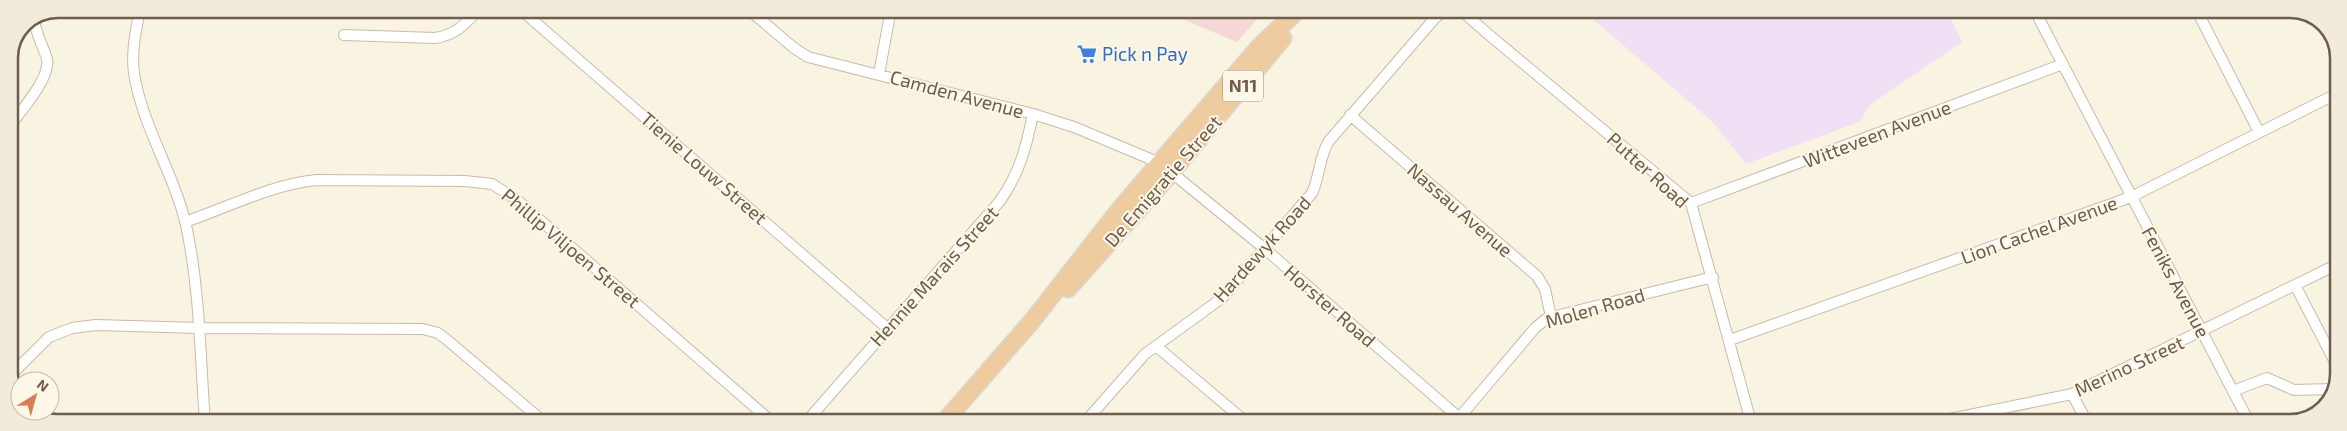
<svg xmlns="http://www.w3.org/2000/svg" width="2347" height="431" font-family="'Exo 2',sans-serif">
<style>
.education{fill:#f0dff5}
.medical{fill:#f6d7d7}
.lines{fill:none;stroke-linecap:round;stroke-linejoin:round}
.minor-casing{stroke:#c8bbab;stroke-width:12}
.trunk-casing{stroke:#d9d5d0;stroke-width:19}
.minor{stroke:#fff;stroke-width:10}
.trunk{stroke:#efcca0;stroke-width:16}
.labels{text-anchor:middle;stroke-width:4;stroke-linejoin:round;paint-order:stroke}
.shield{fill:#fdf7e8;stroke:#998a7b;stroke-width:1}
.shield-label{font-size:18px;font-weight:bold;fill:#6e5c4c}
.shop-label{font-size:19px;fill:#366cbe;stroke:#fdf7e8;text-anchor:start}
.street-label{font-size:19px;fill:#6e5c4c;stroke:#fdf7e8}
.rim{fill:none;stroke:#6e5c4c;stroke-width:2.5}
</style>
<rect width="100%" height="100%" fill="#f9f3e2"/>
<path class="education" d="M1581 9H1946L1962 42 1871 104 1859 122 1746 164 1713 122Z"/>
<path class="medical" d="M1158 9H1266L1237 42Z"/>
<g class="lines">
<defs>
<path id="minor" d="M140 9C136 30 131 52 134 73 142 126 174 173 186 225 200 289 200 356 205 422
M520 9 887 328
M748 9 794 48 808 57 1033 114 1074 127 1160 163 1265 249 1464 422
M1455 9 1464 13 1488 34 1691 203 1751 422
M2034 9 2249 422
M2196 9 2259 132
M344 35 435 38C456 35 465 24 479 9
M879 74 891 9
M1350 115 1537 276 1545 289 1551 317
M9 127C20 112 51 78 47 59 43 45 35 33 34 18
M1691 203 2063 64
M185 222C229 207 270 185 316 180L465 181 492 184 516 199 772 422
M2295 285 2338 368
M1730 340 2131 197 2338 93
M1156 346 1246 422
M9 377 49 337 72 328 96 325 199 328 423 329 438 333 446 339 544 422
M2233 391 2267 378 2294 390 2333 389
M2072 394 2087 422
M1459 418 1535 328 1546 319 1564 314 1713 277
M806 422 1000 201C1020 172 1026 148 1033 114
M1085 422 1145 354 1222 298 1312 193C1320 177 1319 156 1329 141L1435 18 1447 9
M1935 422 2072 394 2338 264"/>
<path id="trunk" d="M1068 289 1172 172 1283 38
M944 422 1032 321 1119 210 1259 47 1299 9"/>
</defs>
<use href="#minor" class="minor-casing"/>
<use href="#trunk" class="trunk-casing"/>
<use href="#minor" class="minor"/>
<use href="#trunk" class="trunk"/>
</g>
<defs>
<symbol id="supermarket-bare" viewBox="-9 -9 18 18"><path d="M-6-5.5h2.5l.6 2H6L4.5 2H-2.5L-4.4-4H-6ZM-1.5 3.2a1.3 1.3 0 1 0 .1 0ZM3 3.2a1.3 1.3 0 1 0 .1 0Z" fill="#3f7fe0" stroke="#fdf7e8" stroke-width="2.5" paint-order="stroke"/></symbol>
</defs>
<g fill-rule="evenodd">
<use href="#supermarket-bare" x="1073" y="40" width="28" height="28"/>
</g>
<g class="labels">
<rect class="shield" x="1223" y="70.5" width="40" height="31" rx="4"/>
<g class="shield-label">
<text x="1243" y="92">N11</text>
</g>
<g class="shop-label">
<text x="1102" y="61">Pick n Pay</text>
</g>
<g class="street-label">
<text transform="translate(957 94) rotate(15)" y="7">Camden Avenue</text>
<text transform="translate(1877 134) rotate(-21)" y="7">Witteveen Avenue</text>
<text transform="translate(704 168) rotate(41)" y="7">Tienie Louw Street</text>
<text transform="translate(1648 170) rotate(42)" y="7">Putter Road</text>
<text transform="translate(1163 181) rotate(-49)" y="7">De Emigratie Street</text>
<text transform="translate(1460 210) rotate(41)" y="7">Nassau Avenue</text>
<text transform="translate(2039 230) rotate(-20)" y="7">Lion Cachel Avenue</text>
<text transform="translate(571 248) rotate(40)" y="7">Phillip Viljoen Street</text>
<text transform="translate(1262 249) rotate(-48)" y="7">Hardewyk Road</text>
<text transform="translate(934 276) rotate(-48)" y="7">Hennie Marais Street</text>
<text transform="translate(2176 282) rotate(62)" y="7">Feniks Avenue</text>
<text transform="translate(1330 306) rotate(41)" y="7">Horster Road</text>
<text transform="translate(1595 308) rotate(-16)" y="7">Molen Road</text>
<text transform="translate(2129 366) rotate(-25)" y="7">Merino Street</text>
</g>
</g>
<path d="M0 0H2347V431H0ZM58 18H2290A40 40 0 0 1 2330 58V374A40 40 0 0 1 2290 414H58A40 40 0 0 1 18 374V58A40 40 0 0 1 58 18Z" fill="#f2ebdc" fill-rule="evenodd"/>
<path class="rim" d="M58 18H2290A40 40 0 0 1 2330 58V374A40 40 0 0 1 2290 414H58A40 40 0 0 1 18 374V58A40 40 0 0 1 58 18Z"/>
<g transform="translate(35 396) rotate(37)"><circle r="24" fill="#fdf7e8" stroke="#c4b9aa"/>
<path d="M0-4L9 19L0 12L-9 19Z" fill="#d67f54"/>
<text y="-8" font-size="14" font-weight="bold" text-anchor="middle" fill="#6e5c4c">N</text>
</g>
</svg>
